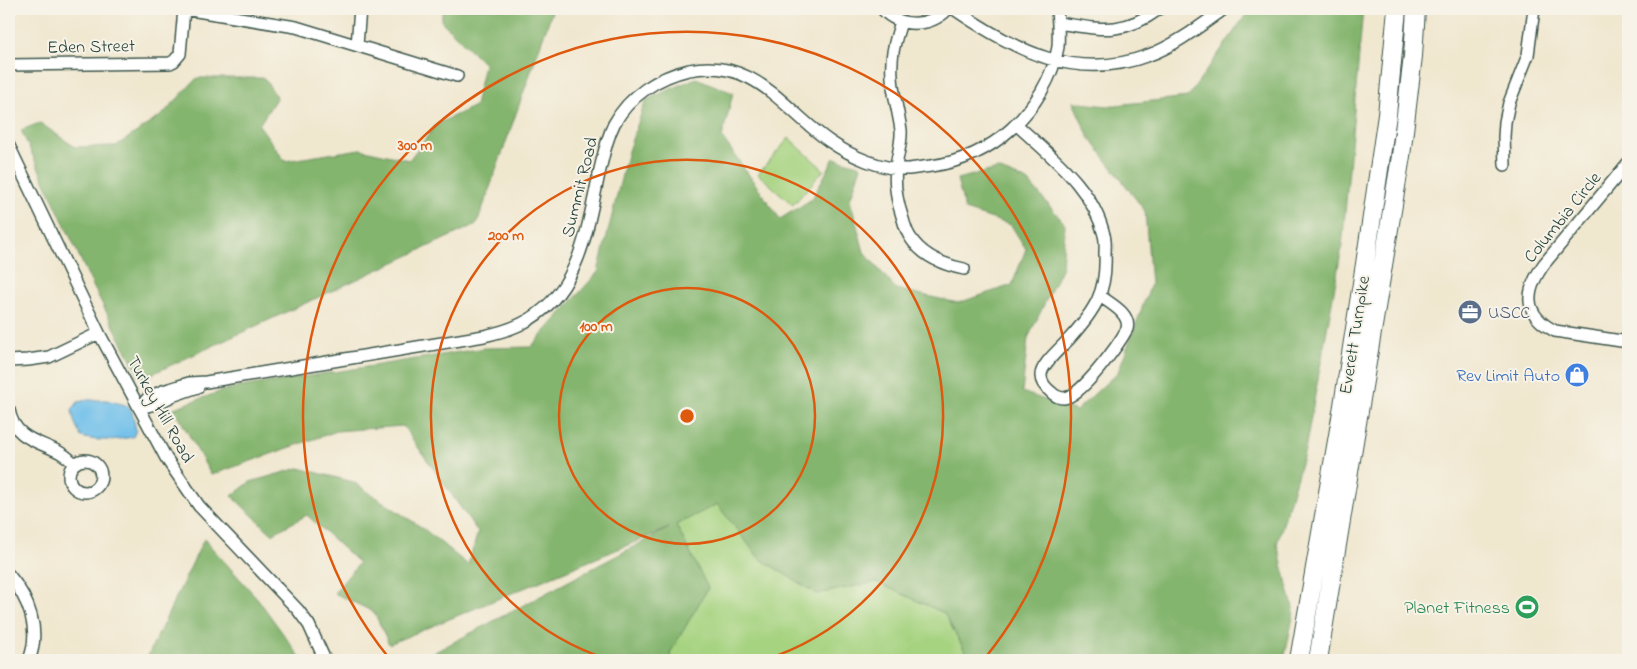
<svg xmlns="http://www.w3.org/2000/svg" width="1637" height="669" font-family="'Indie Flower',sans-serif">
<style>
.green{fill:#a6d380;stroke:#62885a}
.forest{fill:#84b56e;stroke:#527951}
.water{fill:#6fbfea;stroke:#477e8f}
.lines{fill:none;stroke-linecap:round;stroke-linejoin:round}
.minor-casing{stroke:#3e564b;stroke-width:14}
.highway-casing{stroke:#3e564b;stroke-width:20}
.minor{stroke:#fff;stroke-width:11}
.highway{stroke:#fff;stroke-width:18}
.ring{fill:none;stroke:#de580e;stroke-width:2.5}
.labels{text-anchor:middle;stroke-width:4;stroke-linejoin:round;paint-order:stroke}
.street-label{font-size:18px;fill:#1f3d34;stroke:#f7f3e8}
.service-label{font-size:18px;fill:#4e5e75;stroke:#f7f3e8;text-anchor:start}
.shop-label{font-size:18px;fill:#366cbe;stroke:#f7f3e8;text-anchor:end}
.leisure-label{font-size:18px;fill:#27864d;stroke:#f7f3e8;text-anchor:end}
.centre{fill:#de580e;stroke:#f7f3e8;stroke-width:2.5}
.ring-label{font-size:15px;text-anchor:middle;font-weight:bold;fill:#de580e;stroke:#f7f3e8;stroke-width:4;stroke-linejoin:round;paint-order:stroke}
</style>
<rect width="100%" height="100%" fill="#f7f3e8"/>
<filter id="ink" filterUnits="userSpaceOnUse"><feTurbulence type="fractalNoise" baseFrequency=".02" numOctaves="2"/><feDisplacementMap in="SourceGraphic" scale="10" xChannelSelector="R" yChannelSelector="G"/><feConvolveMatrix kernelMatrix="1 2 1 2 8 2 1 2 1" color-interpolation-filters="sRGB"/></filter>
<filter id="wash" filterUnits="userSpaceOnUse"><feTurbulence type="fractalNoise" baseFrequency=".0096" numOctaves="4" result="noise"/><feDisplacementMap in="SourceGraphic" scale="20" xChannelSelector="R" yChannelSelector="G"/><feGaussianBlur stdDeviation="1.12" result="paint"/><feColorMatrix in="noise" values="0 0 0 0 0 0 0 0 0 0 0 0 0 0 0 0 0 1.4 0 .05"/><feComposite in="paint" operator="in"/></filter>
<g filter="url(#wash)">
<rect width="100%" height="100%" fill="#f0e7cf"/>
<path class="green" d="M789 138 824 170 793 205 758 174Z
M717 504 759 558 817 594 876 582 944 613 970 660H671L670 653 708 588 676 525Z"/>
<path class="forest" d="M443 9H553L477 224 141 379 92 284 21 130 40 123 75 147 116 146 162 115 197 78H264L277 97 259 125 285 161 360 149 409 160 437 124 475 106 484 64 441 21Z
M1250 9H1363L1342 247 1305 450 1277 544 1294 612 1284 660H970L944 613 876 582 817 594 759 558 717 504 676 525 708 588 670 653 671 660H420L669 528 389 644 374 612 334 593 359 563 307 515 272 534 232 496 250 482 299 468 353 482 424 529 468 565 478 532 403 426 337 431 211 475 174 408 228 389 485 348 531 347 598 272 628 151 646 100 696 78 733 93 722 137 780 219 812 199 834 158 861 166 850 200 864 252 896 289 958 303 1012 285 1026 249 1011 225 965 210 957 179 998 169 1028 181 1065 224 1062 267 1028 338 1022 392 1076 411 1118 372 1151 284 1145 211 1089 137 1073 102 1107 106 1188 97Z
M204 539 258 599 302 660H146Z"/>
<path class="water" d="M87 400H106L126 405 132 411 136 430 133 437C115 440 99 442 81 437L74 421 72 410 78 402Z"/>
</g>
<g filter="url(#ink)">
<g class="lines">
<defs>
<path id="minor" d="M184 9 296 27 457 76
M882 9C900 28 929 28 948 9
M954 9C1014 50 1076 83 1149 55 1173 47 1203 24 1224 9
M901 22C897 35 892 49 892 62 890 85 898 108 901 130 902 143 897 155 896 168 894 184 897 201 902 216 904 223 906 231 910 237 922 256 944 265 964 269
M1058 23C1100 29 1122 36 1159 9
M357 45 360 9
M9 65 170 63 174 61 180 54 184 9
M1016 124C1050 156 1093 187 1104 235 1106 241 1105 248 1105 254 1107 292 1095 310 1070 338 1063 346 1040 365 1041 376 1041 382 1046 388 1051 392 1054 395 1059 398 1064 398 1081 397 1119 344 1127 329 1131 314 1111 304 1100 296
M9 146 99 333 166 458 199 506 298 610 309 625 325 660
M1628 163 1544 264C1525 291 1522 314 1555 331L1628 342
M1505 165 1504 137 1505 122 1509 103 1528 55 1534 9
M9 361 28 360 49 357 99 333
M139 408 149 397 163 391 189 383 206 382 484 336C497 333 509 330 521 324 579 296 587 230 599 174 603 157 606 140 614 124 629 96 658 77 689 70 755 57 783 109 829 141 851 156 881 170 909 169 916 168 924 167 931 166 961 162 989 149 1011 129 1034 108 1053 78 1058 47 1059 35 1058 22 1057 9
M139 408 156 404 172 396 198 387
M9 410C16 448 55 440 74 464
M69 476a16 16 0 1 1 32 0a16 16 0 1 1-32 0Z
M9 575C29 599 41 630 29 660"/>
<path id="highway" d="M1299 660 1342 412 1365 264 1387 115 1397 9
M1318 660 1401 156 1413 56 1416 9"/>
</defs>
<use href="#minor" class="minor-casing"/>
<use href="#highway" class="highway-casing"/>
<use href="#minor" class="minor"/>
<use href="#highway" class="highway"/>
</g>
</g>
<g class="ring">
<circle cx="687" cy="416" r="128"/>
<path d="M610 660A256 256 0 1 1 764 660"/>
<path d="M389 658A384 384 0 1 1 985 658"/>
</g>
<defs>
<symbol id="office-disc" viewBox="-11 -11 22 22"><circle r="9.5" fill="#5c6f8a" stroke="#f7f3e8"/><path d="M-6-3h4V-5.5h4V-3h4V5H-6ZM-1-4.5V-3h2v-1.5ZM-6 0V1H6V0Z" fill="#fff"/></symbol>
<symbol id="shop-disc" viewBox="-11 -11 22 22"><circle r="9.5" fill="#3f7fe0" stroke="#f7f3e8"/><path d="M-5-2.5h2.3a2.7 3.5 0 0 1 5.4 0H5L5.5 6h-11ZM-1.5-2.5h3a1.5 2.3 0 0 0-3 0Z" fill="#fff"/></symbol>
<symbol id="stadium-disc" viewBox="-11 -11 22 22"><circle r="9.5" fill="#2e9e5b" stroke="#f7f3e8"/><path d="M0-5a6.5 5 0 1 0 0 10a6.5 5 0 1 0 0-10ZM-3.5-1.8h7v3.6h-7Z" fill="#fff"/></symbol>
</defs>
<g fill-rule="evenodd">
<use href="#office-disc" x="1456" y="298" width="28" height="28"/>
<use href="#shop-disc" x="1563" y="361" width="28" height="28"/>
<use href="#stadium-disc" x="1513" y="593" width="28" height="28"/>
</g>
<g class="labels">
<g class="street-label">
<text transform="translate(91 46) rotate(-1)" y="6">Eden Street</text>
<text transform="translate(579 187) rotate(-76)" y="6">Summit Road</text>
<text transform="translate(1562 217) rotate(-51)" y="6">Columbia Circle</text>
<text transform="translate(1354 335) rotate(-81)" y="6">Everett Turnpike</text>
<text transform="translate(161 409) rotate(61)" y="6">Turkey Hill Road</text>
</g>
<g class="service-label">
<text x="1488" y="318">USCC</text>
</g>
<g class="shop-label">
<text x="1560" y="381">Rev Limit Auto</text>
</g>
<g class="leisure-label">
<text x="1510" y="613">Planet Fitness</text>
</g>
</g>
<circle cx="687" cy="416" r="8" class="centre"/>
<g class="ring-label">
<text x="415" y="150">300 m</text>
<text x="506" y="240">200 m</text>
<text x="596" y="331">100 m</text>
</g>
<rect width="1637" height="669" fill="none" stroke="#f7f3e8" stroke-width="30"/>
</svg>
